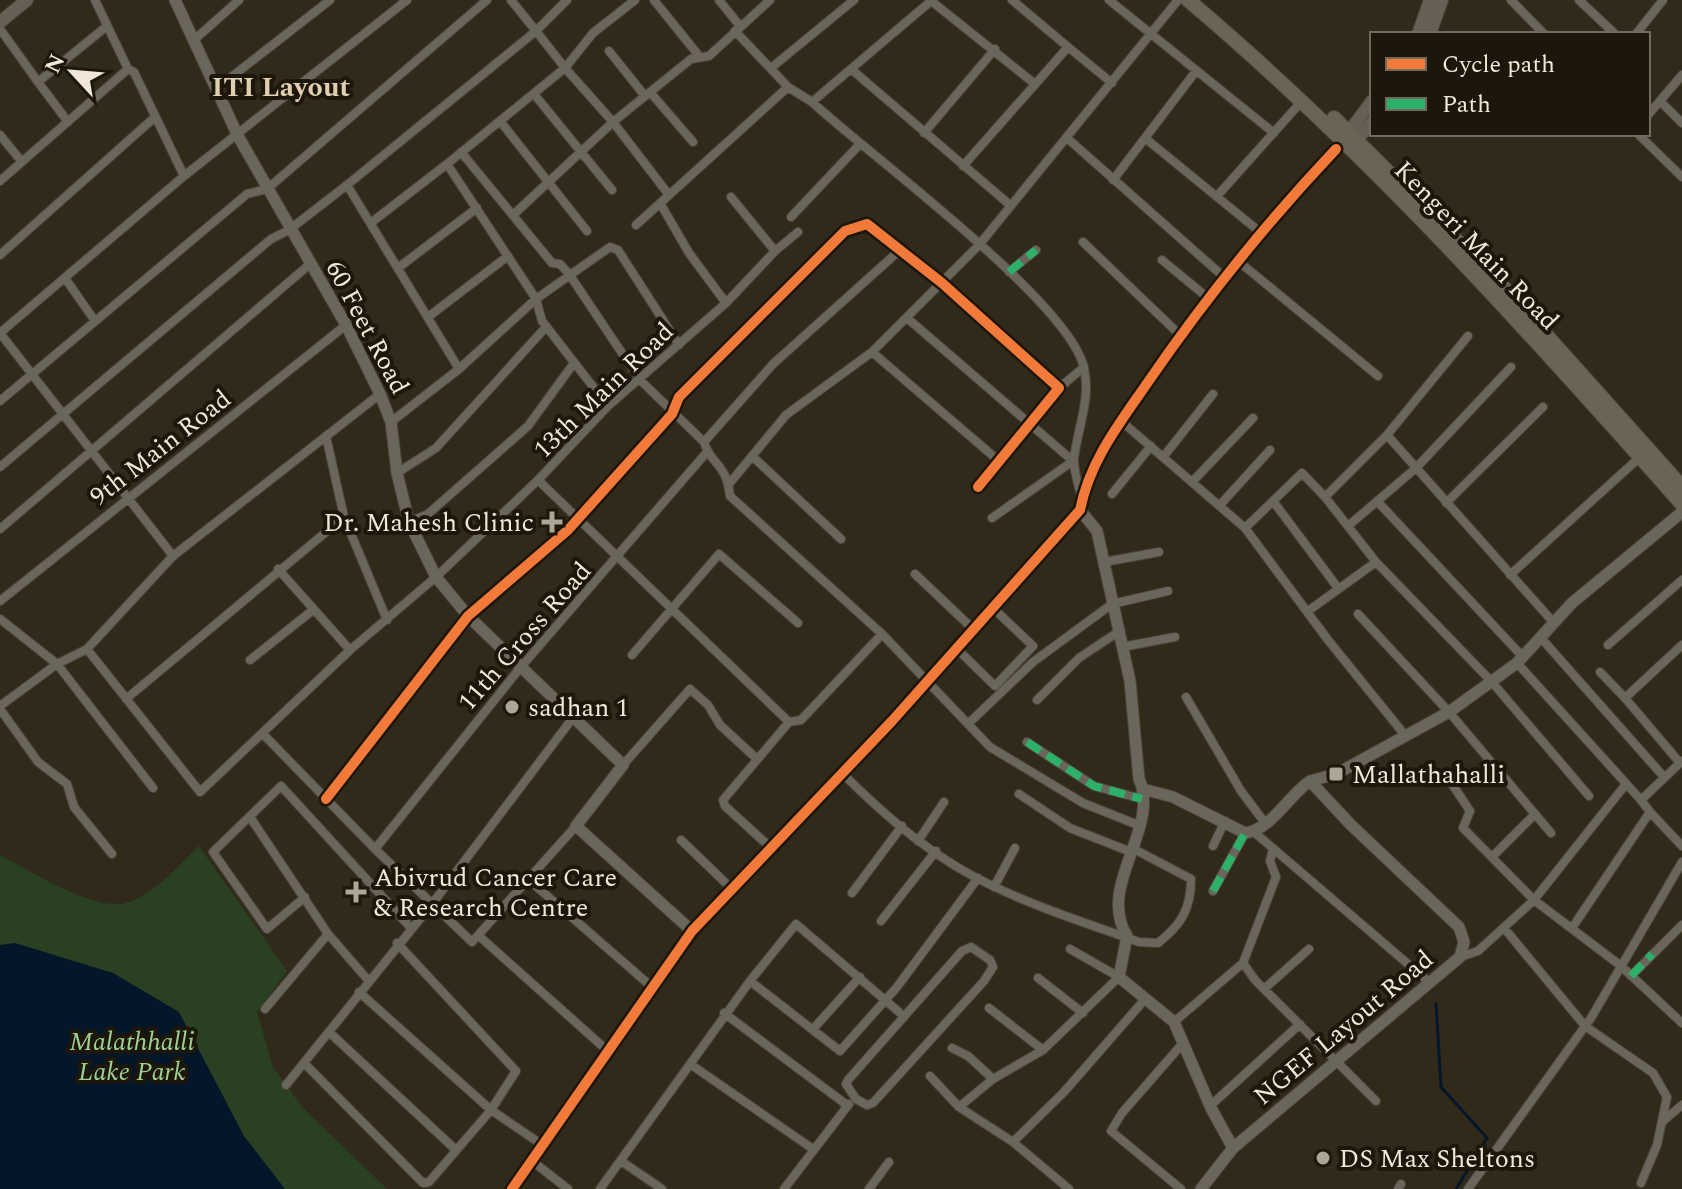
<svg xmlns="http://www.w3.org/2000/svg" width="1682" height="1189" font-family="Spectral,serif">
<style>
.green{fill:#294022}
.water{fill:#041629}
.lines{fill:none;stroke-linecap:round;stroke-linejoin:round}
.stream{stroke:#041629;stroke-width:3}
.minor-casing{stroke:#4b453a;stroke-width:10}
.tertiary-casing{stroke:#4b453a;stroke-width:13}
.secondary-casing{stroke:#4b453a;stroke-width:14}
.primary-casing{stroke:#4b453a;stroke-width:16}
.minor{stroke:#6b665b;stroke-width:8}
.tertiary{stroke:#6b665b;stroke-width:11}
.secondary{stroke:#666054;stroke-width:12}
.primary{stroke:#696456;stroke-width:14}
.quiet{stroke:#2db169;stroke-width:8;stroke-dasharray:16 8;stroke-linecap:butt}
.cycleway-casing{stroke:#1c160b;stroke-width:15}
.cycleway{stroke:#f17a3a;stroke-width:10}
.poi-dot{fill:#ada596;stroke:#1c160b;stroke-width:3}
.labels{text-anchor:middle;stroke-width:8;stroke-linejoin:round;paint-order:stroke}
.street-label{font-size:26px;fill:#f0e7d8;stroke:#1c160b}
.poi-label{font-size:26px;fill:#f0e7d8;stroke:#1c160b;text-anchor:start}
.park-label{font-size:26px;font-style:italic;fill:#9dd093;stroke:#1c160b}
.neighbourhood-label{font-size:28px;font-weight:bold;fill:#e0cfb1;stroke:#1c160b}
</style>
<rect width="100%" height="100%" fill="#312a1b"/>
<path class="green" d="M199 846 287 971 257 1012 273 1067 303 1108 387 1189H0V855C28 870 95 912 126 903 154 895 179 865 199 846Z"/>
<path class="water" d="M15 943 113 973 179 1012 244 1136 285 1189H0V945Z"/>
<g class="lines">
<path class="stream" d="M1436 1004 1441 1087 1487 1138 1456 1189"/>
<defs>
<path id="minor" d="M95 0 128 69
M567 0 536 31 565 68 447 164 536 299 542 321 608 406
M635 0 593 33 565 68 613 122 669 195
M654 0 699 56
M719 0 740 26
M930 0 1035 84
M1012 0 1068 47
M1109 0 1274 133
M1511 0 1544 34
M1579 0 1615 34
M0 29 38 82
M735 31 788 87 812 102C869 155 1070 302 1084 368 1091 399 1078 427 1074 458 1073 470 1079 487 1082 499
M1636 34 1663 0
M194 40 239 0
M609 51 645 96
M771 68 854 0
M851 69 1010 205
M216 89 330 0
M650 92 693 142
M534 94 612 190
M1660 101 1682 123
M812 102 931 1
M1648 115 1682 75
M500 121 587 231
M68 122 38 82 107 26
M924 133 995 49
M1638 134 1682 177
M0 135 22 162
M1067 138 1224 277
M1145 138 1260 232
M461 152 552 263 560 264 569 274 640 380 704 442C711 466 726 461 730 496L882 634 990 747 1083 803 1138 825
M963 166 1068 47 1112 83
M1113 180 1196 71
M0 181 128 69 134 72 184 176
M347 185 459 369
M1218 195 1302 101
M731 197 775 251
M660 203 689 253 726 303
M513 215 613 122 691 59 709 56 770 0
M791 217 859 145
M372 222 447 164
M636 225 788 87
M1083 242 1180 335
M0 255 155 117
M1162 260 1208 298
M1238 261 1378 376
M398 268 477 208
M1009 272 1036 250
M65 278 95 321
M428 317 508 256
M907 318 1073 461 992 518
M0 333 184 176 407 0
M0 333 173 556
M872 352 999 461
M1059 388 1084 367
M0 401 247 194 267 189 487 0
M1121 421 1245 528 1328 640 1404 734
M391 422 459 369 536 299 610 247 618 250 679 345
M1387 435 1554 623
M326 436 344 517 387 620
M704 442 773 364 900 250
M752 456 841 539
M1164 456 1213 394
M0 467 271 239 289 230 347 185 536 31 511 0
M397 473 436 448 546 327
M538 480 789 722
M1193 481 1253 418
M729 484 786 415 872 352 979 245 1178 0
M1112 494 1151 446
M1325 497 1387 435 1468 336
M1273 501 1338 588
M1377 501 1523 657
M1446 503 1543 407
M1220 505 1270 450
M409 522 428 514 528 426 574 363
M1348 526 1416 468 1511 367
M1245 528 1302 473 1325 497 1376 562 1308 611
M0 529 310 264
M1104 562 1159 552
M1376 562 1491 681 1589 796
M278 569 350 650
M915 574 972 628
M1510 575 1640 457
M0 601 346 325
M1358 614 1449 712 1551 833
M0 619 57 664 153 788
M1541 638 1664 777
M1608 645 1682 580
M955 647 995 686 1033 646 992 607
M1122 647 1175 637
M87 649 200 792 350 650 436 577 538 480 608 406 726 303 775 251 798 232
M632 655 719 554 798 623
M250 660 313 610
M1517 663 1641 800
M1600 672 1625 698
M1186 697 1241 791 1265 823
M126 699 344 517
M1037 700 1079 658 1118 632
M0 706 57 664 87 649 173 556 380 394
M0 709 38 762 67 784 74 807 112 854
M970 722 1033 662 1112 604 1168 591
M264 735 375 849 472 942 576 826
M1027 742 1094 786 1142 799
M1680 763 1625 698 1682 645
M623 765 690 689 708 705 720 725 757 759
M842 773C887 818 937 861 995 887 1041 909 1092 925 1139 942L1158 943C1181 925 1191 909 1191 879L1132 848
M1446 775 1470 811 1463 828 1534 900 1626 784
M1019 794 1070 828 1131 852
M326 799 468 616 568 530 672 414 679 397 845 231 867 224 942 283 1059 388 978 487
M1650 812 1682 846
M250 817 328 934 368 980
M1254 832 1429 982
M681 840 732 889
M918 841 944 802
M1213 846 1225 821
M771 848 725 806 723 800 789 722 801 720 882 634
M375 849 520 668 707 452
M1493 856 1535 814
M529 880 653 988
M994 887 1015 848
M1213 891 1245 833
M852 893 902 826
M305 897 267 929 213 852 281 786 411 928
M881 921 936 851
M1504 928 1585 1026 1653 1073 1667 1097 1657 1145 1641 1183
M1572 928 1650 812 1641 800 1682 761
M479 936 609 1052
M971 947 990 960 993 967 984 981 873 1103 867 1105 856 1099 846 1084 848 1080 962 951Z
M1460 957 1478 951 1534 900 1621 966 1682 1023
M1243 963 1276 877 1270 861 1273 849
M1631 976 1682 925
M1038 978 1083 1013
M750 981 796 924 899 1012
M1264 989 1309 949
M359 992 491 1110 544 1146
M989 1008 1043 1050
M265 1009 328 934
M724 1013 847 1105
M1174 1022 1243 963 1255 980 1376 1101
M813 1029 860 977
M329 1032 456 1150
M952 1048 968 1056 993 1079
M304 1063 423 1183 429 1182 491 1110 516 1071 397 943
M690 1064 813 1149
M930 1076 959 1107 1013 1142 1069 1189
M286 1085 432 904 572 719
M1210 1106 1300 1024
M959 1107 993 1079 1043 1050 1119 977 1070 949
M1663 1121 1682 1105
M1013 1142 1064 1092 1146 998
M532 1161 568 1189
M621 1161 662 1189
M600 1189 750 981 840 1051 897 987 978 878
M784 1189 849 1104
M869 1189 889 1162
M1181 1189 1111 1131 1122 1113 1183 1043
M1398 1189 1401 1184
M1468 1189 1591 1018 1682 862"/>
<path id="tertiary" d="M175 0 238 136 346 325 380 394 391 422 397 473 409 522 436 577 468 616 623 765 576 826 692 931
M1080 510 1097 531 1130 681 1139 779C1161 828 1096 886 1127 936L1119 977 1174 1022 1211 1108 1233 1148
M1143 789 1173 797 1245 833C1271 830 1289 795 1310 781
M512 1189 692 931 892 721 1080 510C1090 460 1120 423 1148 382 1205 299 1267 222 1336 149
M1201 1189 1233 1148 1460 957 1464 942 1459 927 1351 825 1310 781 1336 774 1449 712 1517 663 1572 603 1682 512"/>
<path id="secondary" d="M0 22 27 0
M1418 34 1430 0
M1430 34 1442 0
M1351 147 1372 122
M1336 149 1372 101"/>
<path id="primary" d="M1188 0C1368 152 1526 328 1682 504
M1334 118 1505 289 1682 487"/>
</defs>
<use href="#minor" class="minor-casing"/>
<use href="#tertiary" class="tertiary-casing"/>
<use href="#secondary" class="secondary-casing"/>
<use href="#primary" class="primary-casing"/>
<use href="#minor" class="minor"/>
<use href="#tertiary" class="tertiary"/>
<use href="#secondary" class="secondary"/>
<use href="#primary" class="primary"/>
<path class="quiet" d="M1009 272 1036 250
M1027 742 1094 786 1142 799
M1213 891 1245 833
M1631 976 1652 954"/>
<defs>
<path id="cycleway" d="M326 799 468 616 568 530 672 414 679 397 845 231 867 224 942 283 1059 388 978 487
M512 1189 692 931 892 721 1080 510C1090 460 1120 423 1148 382 1205 299 1267 222 1336 149"/>
</defs>
<use href="#cycleway" class="cycleway-casing"/>
<use href="#cycleway" class="cycleway"/>
</g>
<g class="poi-dot">
<path d="M548 510h8v8h8v8h-8v8h-8v-8h-8v-8h8z"/>
<circle cx="512" cy="707" r="8"/>
<rect x="1328" y="766" width="16" height="16" rx="4"/>
<path d="M352 880h8v8h8v8h-8v8h-8v-8h-8v-8h8z"/>
<circle cx="1323" cy="1158" r="8"/>
</g>
<g class="labels">
<g class="street-label">
<text transform="translate(1477 245) rotate(46)" y="9">Kengeri Main Road</text>
<text transform="translate(368 327) rotate(62)" y="9">60 Feet Road</text>
<text transform="translate(603 390) rotate(-44)" y="9">13th Main Road</text>
<text transform="translate(160 447) rotate(-38)" y="9">9th Main Road</text>
<text transform="translate(524 636) rotate(-49)" y="9">11th Cross Road</text>
<text transform="translate(1343 1027) rotate(-40)" y="9">NGEF Layout Road</text>
</g>
<g class="poi-label">
<text x="534" y="531" text-anchor="end">Dr. Mahesh Clinic</text>
<text x="528" y="716">sadhan 1</text>
<text x="1352" y="783">Mallathahalli</text>
<text x="374" y="886">Abivrud Cancer Care<tspan x="374" dy="30">&amp; Research Centre</tspan></text>
<text x="1339" y="1167">DS Max Sheltons</text>
</g>
<g class="park-label">
<text x="132" y="1050">Malathhalli<tspan x="132" dy="30">Lake Park</tspan></text>
</g>
<g class="neighbourhood-label">
<text x="281" y="96">ITI Layout</text>
</g>
</g>
<rect x="1370" y="32" width="280" height="104" fill="#1c160b" stroke="#716a5d" stroke-width="2"/>
<rect x="1386" y="58" width="40" height="12" fill="#f17a3a" stroke="#716a5d" stroke-width="2"/>
<text x="1442" y="72" font-size="24" fill="#f0e7d8">Cycle path</text>
<rect x="1386" y="98" width="40" height="12" fill="#2db169" stroke="#716a5d" stroke-width="2"/>
<text x="1442" y="112" font-size="24" fill="#f0e7d8">Path</text>
<g transform="translate(72 72) rotate(296)" stroke="#1c160b" stroke-width="6" paint-order="stroke">
<path d="M0-6L14 30L0 20L-14 30Z" fill="#f0e7d8"/>
<text y="-12" font-size="22" font-weight="bold" text-anchor="middle" fill="#f0e7d8">N</text>
</g>
</svg>
